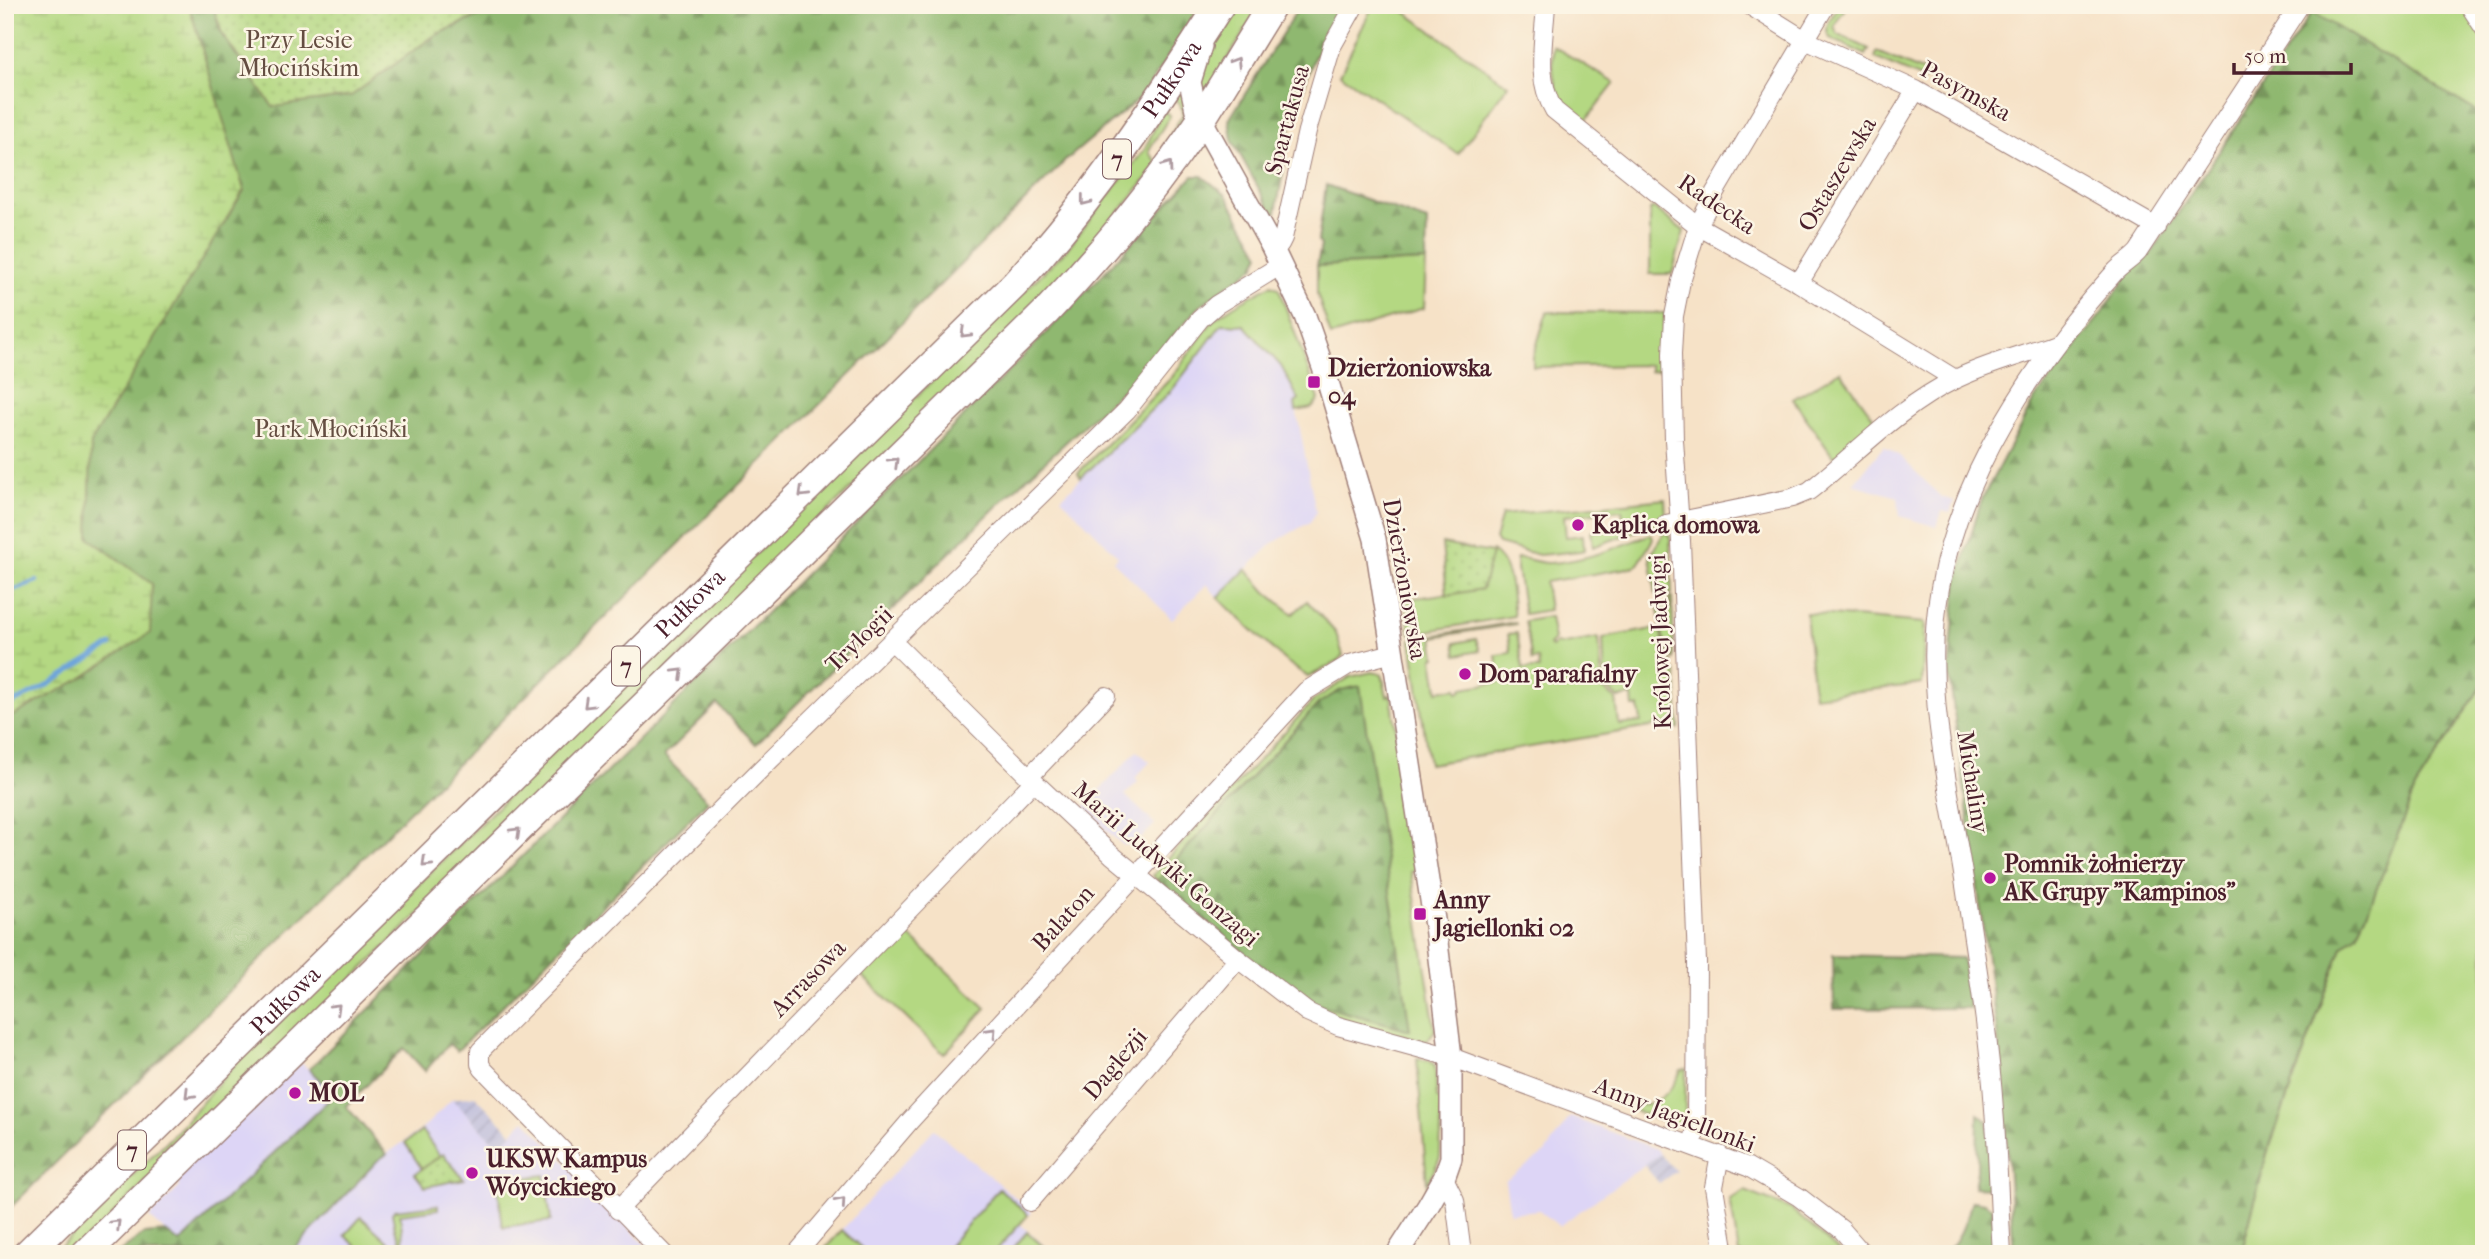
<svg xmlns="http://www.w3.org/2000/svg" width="2489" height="1259" font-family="'IM FELL French Canon',serif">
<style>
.built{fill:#ddd5f6}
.industrial{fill:url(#industrial-furrows)}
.green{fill:#b4d882;stroke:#7f7c56;stroke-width:2}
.forest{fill:url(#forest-firs);stroke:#6c6c4e;stroke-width:2}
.wetland{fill:url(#wetland-marsh);stroke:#7f7c56;stroke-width:2}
.park{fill:url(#park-dots);stroke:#7f7c56;stroke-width:2}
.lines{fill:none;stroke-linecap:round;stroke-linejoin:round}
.stream{stroke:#6da4db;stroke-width:4.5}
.minor-casing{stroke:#a08079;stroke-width:20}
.tertiary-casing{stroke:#a08079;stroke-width:24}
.trunk-casing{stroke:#a08079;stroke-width:31}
.minor{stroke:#fff;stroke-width:18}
.tertiary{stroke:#fff;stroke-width:21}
.trunk{stroke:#fff;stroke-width:28}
.oneway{stroke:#ae9aa0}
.poi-dot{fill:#b5179e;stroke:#fcf5e5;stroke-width:2.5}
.labels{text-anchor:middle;stroke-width:5;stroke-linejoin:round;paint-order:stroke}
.shield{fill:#fcf5e5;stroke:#7f5f63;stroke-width:2}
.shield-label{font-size:23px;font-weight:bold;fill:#4a1f2b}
.park-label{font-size:24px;fill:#644d41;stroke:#fcf5e5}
.street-label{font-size:24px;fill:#4a1f2b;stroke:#fcf5e5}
.poi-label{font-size:24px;font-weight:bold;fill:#4a1f2b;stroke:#fcf5e5;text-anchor:start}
</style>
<defs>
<pattern id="industrial-furrows" width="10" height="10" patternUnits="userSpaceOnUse" patternTransform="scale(1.75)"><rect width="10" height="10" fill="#c2c1dc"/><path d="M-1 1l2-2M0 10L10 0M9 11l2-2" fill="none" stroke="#a8a5bd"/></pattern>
<pattern id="forest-firs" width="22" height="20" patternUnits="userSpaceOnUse" patternTransform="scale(1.75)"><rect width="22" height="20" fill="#8fb870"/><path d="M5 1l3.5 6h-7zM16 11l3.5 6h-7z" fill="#77955c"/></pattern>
<pattern id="wetland-marsh" width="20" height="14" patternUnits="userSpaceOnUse" patternTransform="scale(1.75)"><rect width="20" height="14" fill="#b4d882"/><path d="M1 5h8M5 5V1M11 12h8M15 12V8" fill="none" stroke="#9cb970"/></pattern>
<pattern id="park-dots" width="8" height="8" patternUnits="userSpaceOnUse" patternTransform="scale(1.75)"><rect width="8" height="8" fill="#b4d882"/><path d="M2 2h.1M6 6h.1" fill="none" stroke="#9cb970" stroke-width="1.8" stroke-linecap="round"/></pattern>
</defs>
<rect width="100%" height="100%" fill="#fcf5e5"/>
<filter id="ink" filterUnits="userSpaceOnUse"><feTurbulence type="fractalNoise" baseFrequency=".0143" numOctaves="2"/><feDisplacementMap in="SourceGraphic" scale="14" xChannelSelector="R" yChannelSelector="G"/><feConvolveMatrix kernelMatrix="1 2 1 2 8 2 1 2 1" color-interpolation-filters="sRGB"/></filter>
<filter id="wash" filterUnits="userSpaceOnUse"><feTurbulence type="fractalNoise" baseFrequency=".00686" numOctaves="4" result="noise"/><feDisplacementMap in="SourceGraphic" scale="28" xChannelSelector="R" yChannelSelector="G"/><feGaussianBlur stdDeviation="1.57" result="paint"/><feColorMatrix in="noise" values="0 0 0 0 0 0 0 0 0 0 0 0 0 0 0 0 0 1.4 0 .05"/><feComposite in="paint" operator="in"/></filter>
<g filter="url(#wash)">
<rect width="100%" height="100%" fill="#f6e2c7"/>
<path class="built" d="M1222 324H1244L1281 366 1299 400 1295 404 1316 512 1310 522 1273 543 1218 598 1207 584 1172 619 1113 561 1118 556 1061 498 1172 390Z
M1884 446 1901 457 1941 497 1954 501 1950 513 1942 511 1937 527 1900 516 1898 497 1853 484Z
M1137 751 1150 762 1135 778 1138 782 1125 795 1155 824 1135 845H1123L1082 809Z
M302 1063 334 1095 179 1244 149 1217 180 1187 176 1173 246 1108Z
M452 1099 498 1146 525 1120 654 1254H194L356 1185 378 1160 422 1129Z
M1570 1117 1657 1149 1660 1154 1559 1226 1539 1210 1510 1213 1505 1181 1545 1153Z
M934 1129 1032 1212 1020 1224 1054 1254H820Z"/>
<path class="industrial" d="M475 1096 512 1133 498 1146 452 1099Z
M1660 1154 1676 1171 1659 1183 1644 1165Z"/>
<path class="green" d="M1241 5H1261L1209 89 1200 93 1199 68Z
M1373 5H1395L1508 85 1458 154 1340 74Z
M1840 5H1847L1834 26 1837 34 1869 49 1866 55 1830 38C1821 27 1834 15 1840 5Z
M2316 5H2463L2484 37V116L2312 12Z
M1553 46 1615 83 1583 124C1555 103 1551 79 1553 46Z
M1877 52 1929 74 1925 80 1875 58Z
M1182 83 1189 116 1168 151 1163 147 1183 114 1180 104 1172 97Z
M1163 110 1170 116 1150 148 1149 153 1159 164 1061 282 73 1254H53L178 1130 237 1062 1066 250 1145 149Z
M1654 208 1684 231 1672 274H1650V210Z
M1426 261 1424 308 1331 336 1317 294V266Z
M1271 285 1278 288 1280 292 1319 399 1312 408 1296 411 1295 403 1299 400 1281 366 1244 325 1222 324 1172 390 1081 478 1078 473 1172 377 1214 319 1235 305Z
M1547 312 1665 313 1661 370 1650 371V365L1533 367V357Z
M1840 371 1876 421 1834 458 1793 399Z
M1665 499 1666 519 1661 522 1593 547 1591 531 1624 527 1622 510 1564 516 1566 537 1583 535 1584 550 1580 551 1539 555 1498 544 1495 539 1502 515Z
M1666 529 1670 537 1672 594H1656L1650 557Z
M1651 534 1653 539 1639 563 1634 567 1545 582 1549 610 1524 614 1516 562 1517 558C1528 558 1538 563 1550 563 1585 561 1619 547 1651 534Z
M1492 551C1512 564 1511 595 1514 616L1410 634 1406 599 1482 589Z
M1246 569 1266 592 1293 614 1307 601 1336 633 1343 655 1339 661 1308 677 1283 659 1218 598Z
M1669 597H1672L1674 659H1672L1663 637 1658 608H1670Z
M1806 613 1925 623 1922 684 1814 696Z
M1550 617 1554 640 1549 645 1552 648 1557 643 1559 645 1599 638 1602 688 1616 699 1619 725 1641 722 1639 707H1633L1632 696 1619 698 1605 686 1603 638 1659 628 1670 662H1672L1673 671H1676L1679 729H1675L1674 723 1429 764 1411 639 1515 622 1516 624 1433 637 1436 657 1433 658 1438 691 1457 688 1458 692 1462 691V688L1500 682 1496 655 1511 653 1508 634 1517 633 1523 669H1539L1538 659 1532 660 1525 621Z
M1476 639 1480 651 1457 655 1455 643Z
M1372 672 1382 674 1387 696 1391 695 1417 870 1411 871 1435 1030 1427 1041C1389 1032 1347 1027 1315 1004L1410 1029 1319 703 1157 881 1153 875 1315 699 1350 677Z
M2484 682V1254H2241L2267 1154 2342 947 2357 934 2368 911 2415 789Z
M903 930 986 1008 944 1054 860 974Z
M1417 1059 1430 1061 1435 1066 1437 1098 1442 1099 1440 1158 1427 1185Z
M1686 1069 1685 1113 1679 1124 1673 1126 1634 1110V1105C1658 1106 1673 1091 1681 1070Z
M422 1131 440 1156 422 1169 405 1143Z
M545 1175 551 1221 503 1227 497 1181Z
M999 1188 1028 1215 993 1254H942Z
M1745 1191 1791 1209 1843 1254H1739L1730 1199Z
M438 1205V1209L400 1214 404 1248 428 1245 429 1250 405 1251 395 1229 392 1213 395 1210Z
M361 1217 396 1249 392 1254H365L345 1235Z
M842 1230 868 1254H820Z
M1027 1232 1052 1254H1008Z"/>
<path class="forest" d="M5 5H213L222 35 273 106 350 95 436 35 489 12 494 5H1198L1193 18 1143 95 1065 161 5 1213Z
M1300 5H1344L1314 58 1292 120 1275 218 1232 140 1229 120Z
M2312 12 2484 116V682L2415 789 2368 911 2357 934 2342 947 2267 1153 2241 1254H2014L2002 1070 1949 674 1957 582 1981 501 2034 400 2102 313 2134 266 2144 261 2153 251Z
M1193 176H1202L1226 195 1260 254 1254 267 1201 305 1135 378 1000 503 756 744 717 704 664 756 708 801 457 1051 449 1044 425 1071 404 1048 346 1106 387 1154 378 1160 290 1254H117L144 1234 166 1232 180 1243 334 1095 309 1069 1003 377 1102 275Z
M1326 185 1427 221 1426 261 1317 266 1321 245 1318 241Z
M1360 686 1410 1030 1315 1004 1247 955 1157 881 1319 703 1341 690Z
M1833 955 1962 958 1970 1008 1834 1009Z
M1978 1114 1988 1120 1992 1188 1974 1187 1977 1171Z
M1972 1201 1984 1203 1993 1209 1995 1247 1993 1254H1944C1960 1241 1966 1220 1972 1201Z"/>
<path class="wetland" d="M5 5H189L244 190 91 443 89 538 152 584 150 633 79 680 5 720Z"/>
<path class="park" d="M213 5H494L491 10 435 35 351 96 273 107 222 34Z
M1442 544 1492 553 1482 589 1447 595Z
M443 1154 464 1179 425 1187 415 1174Z"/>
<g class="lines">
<path class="stream" d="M5 593 37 581
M5 707 48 685 111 645"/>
</g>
</g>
<g filter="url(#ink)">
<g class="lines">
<defs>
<path id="minor" d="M1546 5C1544 40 1535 79 1554 110L1698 226 1799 283 1955 379
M1749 5 1805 40 1916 90 2156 227
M2469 5 2484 28
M1272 247 1280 244 1283 238 1307 131 1332 46 1355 5
M1799 283 1916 90
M1666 524 1792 498 1809 491C1857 453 1899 407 1954 380 1983 365 2023 355 2055 343
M892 641 1029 777 1112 855 1238 959 1307 1012 1338 1026 1451 1057 1748 1167 1799 1197 1842 1230 1863 1254
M1029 777 1106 696
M1692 1146 1696 1128 1697 962 1681 541 1674 440 1672 354 1674 316 1681 281 1698 226 1715 192 1826 5
M1720 1155 1714 1187 1725 1254
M1444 1178 1455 1200 1462 1254
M1030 1202 1238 959
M618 1210 1034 781
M664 1254 483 1069 480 1064V1051L757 773 1127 410 1200 319 1216 305 1281 265
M796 1254 910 1121 1306 691 1350 664 1393 653
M2002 1254C1999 1206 1998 1157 1994 1109 1989 1035 1976 960 1965 886 1950 789 1922 687 1940 588 1960 473 2036 359 2114 273 2121 265 2131 260 2138 252L2300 5"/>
<path id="tertiary" d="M1201 46 1190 82 1196 110 1272 247 1305 316 1327 379 1375 539 1435 926 1451 1057V1158L1444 1178 1428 1206 1397 1254"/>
<g id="trunk">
<path id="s1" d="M27 1254 1014 285C1093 200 1157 103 1220 5"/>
<path d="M85 1254 1046 312C1103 252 1155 189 1201 120 1225 82 1248 43 1272 5"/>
</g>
</defs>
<use href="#minor" class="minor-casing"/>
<use href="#tertiary" class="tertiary-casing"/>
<use href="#trunk" class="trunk-casing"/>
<use href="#minor" class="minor"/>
<use href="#tertiary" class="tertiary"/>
<use href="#trunk" class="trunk"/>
</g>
<defs><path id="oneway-chevron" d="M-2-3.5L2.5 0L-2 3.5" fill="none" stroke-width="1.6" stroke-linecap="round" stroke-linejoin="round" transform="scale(1.75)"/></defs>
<g class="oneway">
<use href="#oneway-chevron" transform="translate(1236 62) rotate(-58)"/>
<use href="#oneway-chevron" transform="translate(1168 166) rotate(-54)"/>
<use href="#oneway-chevron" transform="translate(1085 201) rotate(128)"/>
<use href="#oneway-chevron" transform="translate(965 333) rotate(136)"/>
<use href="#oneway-chevron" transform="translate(894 462) rotate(-44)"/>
<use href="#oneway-chevron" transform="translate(803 493) rotate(136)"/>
<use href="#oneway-chevron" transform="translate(679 673) rotate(-44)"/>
<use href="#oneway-chevron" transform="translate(588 704) rotate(136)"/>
<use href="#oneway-chevron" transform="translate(516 832) rotate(-44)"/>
<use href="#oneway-chevron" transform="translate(426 863) rotate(136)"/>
<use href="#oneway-chevron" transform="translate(336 1008) rotate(-44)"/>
<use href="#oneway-chevron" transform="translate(992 1032) rotate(-47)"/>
<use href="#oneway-chevron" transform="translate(189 1094) rotate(135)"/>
<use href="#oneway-chevron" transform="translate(841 1202) rotate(-49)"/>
<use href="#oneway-chevron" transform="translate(116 1224) rotate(-44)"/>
</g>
</g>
<g class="poi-dot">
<rect x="1307" y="375" width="14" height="14" rx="3.5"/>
<circle cx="1578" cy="525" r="7"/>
<circle cx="1465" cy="674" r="7"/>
<circle cx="1990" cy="878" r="7"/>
<rect x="1413" y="907" width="14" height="14" rx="3.5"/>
<circle cx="295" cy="1093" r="7"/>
<circle cx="472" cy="1173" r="7"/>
</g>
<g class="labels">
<g class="shield">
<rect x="1103" y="139.5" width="28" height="39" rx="5"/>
<rect x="612" y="646.5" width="28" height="39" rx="5"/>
<rect x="118" y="1130.5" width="28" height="39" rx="5"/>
</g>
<g class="shield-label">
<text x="1117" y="167">7</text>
<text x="626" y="674">7</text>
<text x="132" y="1158">7</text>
</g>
<g class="park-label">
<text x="299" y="48">Przy Lesie<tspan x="299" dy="28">Młocińskim</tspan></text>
<text x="331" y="437">Park Młociński</text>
</g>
<g class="street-label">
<text dy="8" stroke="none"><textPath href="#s1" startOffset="1643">Pułkowa</textPath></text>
<text transform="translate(1966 91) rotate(29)" y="8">Pasymska</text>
<text transform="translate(1287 120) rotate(-75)" y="8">Spartakusa</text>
<text transform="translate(1837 174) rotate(-59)" y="8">Ostaszewska</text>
<text transform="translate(1717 204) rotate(34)" y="8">Radecka</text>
<text transform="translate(1405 579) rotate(80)" y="8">Dzierżoniowska</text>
<text dy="8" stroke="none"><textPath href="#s1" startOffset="929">Pułkowa</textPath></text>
<text transform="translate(859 639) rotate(-44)" y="8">Trylogii</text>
<text transform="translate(1660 642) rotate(-92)" y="8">Królowej Jadwigi</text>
<text transform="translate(1973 782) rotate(81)" y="8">Michaliny</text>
<text transform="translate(1166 864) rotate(41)" y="8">Marii Ludwiki Gonzagi</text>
<text transform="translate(1063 918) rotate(-48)" y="8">Balaton</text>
<text transform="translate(808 978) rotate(-46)" y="8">Arrasowa</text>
<text dy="8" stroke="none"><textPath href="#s1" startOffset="362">Pułkowa</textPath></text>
<text transform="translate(1115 1064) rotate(-50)" y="8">Daglezji</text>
<text transform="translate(1675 1115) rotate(21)" y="8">Anny Jagiellonki</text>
</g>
<g class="poi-label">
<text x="1328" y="376">Dzierżoniowska<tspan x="1328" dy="28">04</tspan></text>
<text x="1592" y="533">Kaplica domowa</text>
<text x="1479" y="682">Dom parafialny</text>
<text x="2004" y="872">Pomnik żołnierzy<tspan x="2004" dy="28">AK Grupy "Kampinos"</tspan></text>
<text x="1434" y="908">Anny<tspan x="1434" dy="28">Jagiellonki 02</tspan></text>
<text x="309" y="1101">MOL</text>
<text x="486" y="1167">UKSW Kampus<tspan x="486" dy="28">Wóycickiego</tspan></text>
</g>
</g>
<rect width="2489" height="1259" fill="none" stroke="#fcf5e5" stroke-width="28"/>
<path d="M2234 63v10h117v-10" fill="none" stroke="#4a1f2b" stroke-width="3.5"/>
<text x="2244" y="63" font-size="21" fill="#4a1f2b" stroke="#fcf5e5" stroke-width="5" paint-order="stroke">50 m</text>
</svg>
